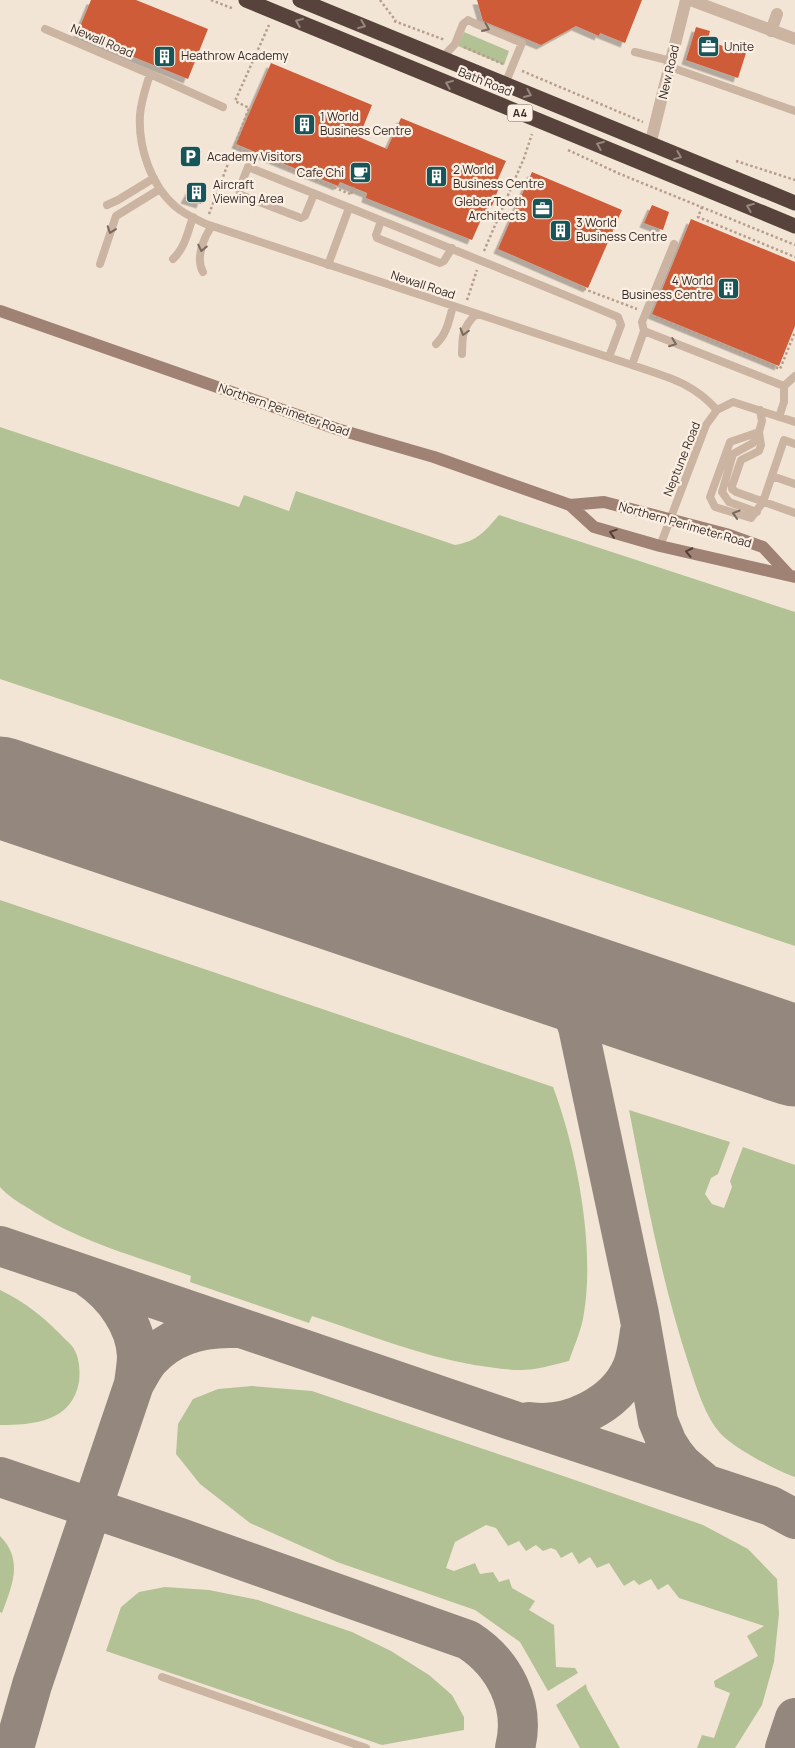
<svg xmlns="http://www.w3.org/2000/svg" width="795" height="1748" font-family="Manrope,sans-serif">
<style>
.green{fill:#b3c295}
.lines{fill:none;stroke-linecap:round;stroke-linejoin:round}
.taxiway{stroke:#94887e;stroke-width:40}
.runway{stroke:#94887e;stroke-width:101}
.building{fill:#cf5b37;filter:url(#shadow)}
.path{stroke:#b79e8c;stroke-width:2.5;stroke-dasharray:2.5 2.5;stroke-linecap:butt}
.lane{stroke:#cbb4a1;stroke-width:8}
.street{stroke:#cbb4a1;stroke-width:12}
.secondary{stroke:#9f8273;stroke-width:12}
.highway{stroke:#57433b;stroke-width:15}
.oneway{stroke:#98887e}
.oneway2{stroke:#78685d}
.oneway3{stroke:#504038}
.labels{text-anchor:middle;stroke-width:4.5;stroke-linejoin:round;paint-order:stroke}
.shield{fill:#faefe2;stroke:#70655e;stroke-width:1}
.shield-label{font-size:11px;font-weight:bold;fill:#352a25}
.street-label{font-size:12px;fill:#352a25;stroke:#faefe2}
.poi-label{font-size:12px;fill:#352a25;stroke:#faefe2;text-anchor:start}
</style>
<defs>
<filter id="shadow"><feDropShadow dx="-4.5" dy="4.5" stdDeviation="0" flood-color="#0004"/></filter>
</defs>
<rect width="100%" height="100%" fill="#f3e5d6"/>
<path class="green" d="M464 32 509 51 504 65 458 46Z
M0 427 239 507 244 495 289 511 296 491 455 545C478 541 485 531 499 515L795 612V946L0 679Z
M0 900 553 1087C577 1150 595 1247 584 1313 582 1329 574 1346 569 1361 553 1365 537 1370 520 1370 505 1370 489 1367 474 1365 418 1355 366 1334 312 1316L309 1323 190 1282 191 1276C135 1256 77 1241 28 1208 18 1202 8 1196 0 1187Z
M629 1110 730 1142 718 1174 711 1178 705 1194 712 1204 724 1208 732 1187 730 1181 743 1147 795 1165V1477C777 1471 732 1447 720 1433 705 1416 697 1389 690 1368 662 1284 646 1197 629 1110Z
M0 1290C24 1301 46 1319 64 1338 67 1341 72 1345 74 1349 80 1359 80 1372 79 1382 72 1422 33 1425 0 1425Z
M252 1386 312 1391 572 1479 703 1525 748 1549 777 1579 779 1614 774 1662 762 1705 737 1745 735 1748H697L702 1735 714 1738 730 1693 715 1687 714 1681 758 1656 747 1636 764 1626 679 1598 668 1584 658 1590 651 1579 639 1585 634 1580 624 1586 609 1563 597 1568 590 1557 579 1564 572 1552 561 1558 556 1550 551 1548 543 1551 536 1545 526 1551 519 1541 508 1546 496 1528 486 1525 455 1542 446 1568 454 1571 475 1563 480 1574 493 1572 499 1582 509 1579 512 1588 535 1601 529 1610 554 1625 556 1667 575 1668 578 1673 548 1691 520 1642 475 1610 337 1562 250 1523 200 1484 176 1454 178 1424 193 1399 218 1389Z
M0 1536C24 1560 12 1586 2 1613L0 1612Z
M165 1587 209 1590 258 1600 352 1632 391 1651 429 1675 452 1695 464 1717V1730L382 1745 106 1651 121 1607 139 1592Z
M586 1684 587 1689 620 1748H580L556 1705Z"/>
<g class="lines">
<path class="taxiway" d="M526 965C549 982 569 999 578 1027L639 1314 658 1421 667 1443 674 1454 682 1464 702 1481
M0 1246 511 1420 771 1506 795 1519
M134 1384C139 1376 143 1367 149 1360 171 1335 203 1327 235 1328
M529 1422C568 1428 616 1405 632 1368 637 1356 638 1344 640 1331
M0 1477 180 1538 468 1640C504 1663 526 1705 515 1748
M14 1748 32 1685 134 1384C135 1375 137 1365 137 1356 136 1325 114 1295 89 1278
M785 1748 795 1718"/>
<path class="runway" d="M0 787 795 1056"/>
</g>
<path class="building" d="M91 0H136L208 29 188 79 77 34Z
M477 0H642L625 43 600 33 599 36 576 26 541 45 483 21Z
M696 27 710 31 707 41 746 53 738 78 686 60Z
M271 63 372 105 359 137 387 149 401 118 506 161 494 188 498 190 492 206 488 204 472 240 366 198 367 193 340 182 338 186 236 144Z
M532 172 622 210 588 288 498 249Z
M194 182 207 186 201 204 185 199Z
M652 205 669 212 663 230 644 223Z
M691 219 795 262V326L779 366 652 314Z"/>
<g class="lines">
<path class="path" d="M211 0 234 9
M380 0 396 21
M394 21 445 40
M464 47 503 64
M522 71 643 122
M234 147 277 164
M568 150 620 174 795 245
M278 161 277 164 350 194
M736 161 795 180
M351 194 354 187
M702 207 698 217 795 257
M209 214 249 108 235 101 269 25
M484 251 524 158 532 134
M579 287 637 309
M467 300 477 270
M656 317 780 369 795 332"/>
<path class="lane" d="M45 29 150 74
M635 52 671 61
M442 58 455 44 463 24 468 20 474 23 522 43 505 84
M670 67 795 111
M223 107 150 74C146 87 141 101 140 115 138 147 151 186 176 207 184 214 196 219 206 224L632 365C667 377 692 382 717 410L733 402 795 422
M314 194 305 216 301 218 241 195 239 190 248 167C372 217 496 266 618 317L621 325 609 357
M107 205 118 200 154 178
M381 221 376 235 377 238 440 263 444 261 452 248
M173 259C185 248 188 231 193 217
M100 264 116 216 160 189
M328 265 349 208
M203 272C195 258 204 237 212 226
M644 331 642 322 674 244
M436 344C447 334 449 320 453 306
M462 354C462 335 463 327 476 314
M632 365 644 331 784 386V402L779 417
M784 386 795 376
M760 410 762 421 759 432 730 442 710 497 715 507 751 518 763 502 784 440 795 444
M759 432 761 445 759 451 741 460 732 486V489L736 492 795 513
M772 476 795 484
M757 512 729 502 722 492 733 454 753 443 759 432
M660 546 706 425 717 410
M162 1677 366 1748"/>
<path class="street" d="M690 0 795 39
M771 31 777 14
M650 145 686 0"/>
<path class="secondary" d="M0 311 337 429 434 457 570 505 594 527 660 546 795 577
M570 505 604 502 726 534 763 547 788 574"/>
<path class="highway" d="M246 0 795 226
M300 0 795 203"/>
</g>
<defs><path id="oneway-chevron" d="M-2-3.5L2.5 0L-2 3.5" fill="none" stroke-width="1.6" stroke-linecap="round" stroke-linejoin="round" transform="scale(1.25)"/></defs>
<g class="oneway">
<use href="#oneway-chevron" transform="translate(299 22) rotate(-158)"/>
<use href="#oneway-chevron" transform="translate(362 25) rotate(22)"/>
<use href="#oneway-chevron" transform="translate(449 84) rotate(-158)"/>
<use href="#oneway-chevron" transform="translate(528 94) rotate(23)"/>
<use href="#oneway-chevron" transform="translate(600 145) rotate(-158)"/>
<use href="#oneway-chevron" transform="translate(678 156) rotate(22)"/>
<use href="#oneway-chevron" transform="translate(750 207) rotate(-158)"/>
</g>
<g class="oneway2">
<use href="#oneway-chevron" transform="translate(486 28) rotate(23)"/>
<use href="#oneway-chevron" transform="translate(111 230) rotate(109)"/>
<use href="#oneway-chevron" transform="translate(202 248) rotate(102)"/>
<use href="#oneway-chevron" transform="translate(464 332) rotate(106)"/>
<use href="#oneway-chevron" transform="translate(673 343) rotate(21)"/>
<use href="#oneway-chevron" transform="translate(736 514) rotate(-163)"/>
</g>
<g class="oneway3">
<use href="#oneway-chevron" transform="translate(613 533) rotate(-162)"/>
<use href="#oneway-chevron" transform="translate(689 552) rotate(-168)"/>
</g>
<defs>
<symbol id="office-square" viewBox="-11 -11 22 22"><rect x="-9" y="-9" width="18" height="18" rx="4" fill="#175559" stroke="#faefe2"/><path d="M-6-3h4V-5.5h4V-3h4V5H-6ZM-1-4.5V-3h2v-1.5ZM-6 0V1H6V0Z" fill="#fff"/></symbol>
<symbol id="building-square" viewBox="-11 -11 22 22"><rect x="-9" y="-9" width="18" height="18" rx="4" fill="#175559" stroke="#faefe2"/><path d="M-4-6H4V6H1V3H-1V6H-4ZM-2.5-4.3h1.7v1.8h-1.7ZM.8-4.3h1.7v1.8H.8ZM-2.5-1h1.7V.8h-1.7ZM.8-1h1.7V.8H.8Z" fill="#fff"/></symbol>
<symbol id="parking-square" viewBox="-11 -11 22 22"><rect x="-9" y="-9" width="18" height="18" rx="4" fill="#175559" stroke="#faefe2"/><path d="M-3.5-5.5H1a3.5 3.5 0 0 1 0 7H-1V5.5H-3.5ZM-1-3.4V-.6H.8a1.4 1.4 0 0 0 0-2.8Z" fill="#fff"/></symbol>
<symbol id="cafe-square" viewBox="-11 -11 22 22"><rect x="-9" y="-9" width="18" height="18" rx="4" fill="#175559" stroke="#faefe2"/><path d="M-5.5-4.5H6V0H3Q3 3.5 0 3.5H-2.5Q-5.5 3.5-5.5 0ZM3-3.2v2h1.7v-2ZM-6 4.5H4V6H-6Z" fill="#fff"/></symbol>
</defs>
<g fill-rule="evenodd">
<use href="#office-square" x="696" y="34" width="25" height="25"/>
<use href="#building-square" x="152" y="44" width="25" height="25"/>
<use href="#building-square" x="292" y="112" width="25" height="25"/>
<use href="#parking-square" x="178" y="144" width="25" height="25"/>
<use href="#cafe-square" x="348" y="160" width="25" height="25"/>
<use href="#building-square" x="424" y="164" width="25" height="25"/>
<use href="#building-square" x="184" y="180" width="25" height="25"/>
<use href="#office-square" x="530" y="196" width="25" height="25"/>
<use href="#building-square" x="548" y="218" width="25" height="25"/>
<use href="#building-square" x="716" y="276" width="25" height="25"/>
</g>
<g class="labels">
<rect class="shield" x="507.5" y="104.5" width="25" height="17" rx="4"/>
<g class="shield-label">
<text x="520" y="117">A4</text>
</g>
<g class="street-label">
<text transform="translate(102 41) rotate(23)" y="4">Newall Road</text>
<text transform="translate(669 72) rotate(-77)" y="4">New Road</text>
<text transform="translate(485 82) rotate(22)" y="4">Bath Road</text>
<text transform="translate(423 285) rotate(18)" y="4">Newall Road</text>
<text transform="translate(284 410) rotate(19)" y="4">Northern Perimeter Road</text>
<text transform="translate(682 459) rotate(-68)" y="4">Neptune Road</text>
<text transform="translate(685 525) rotate(16)" y="4">Northern Perimeter Road</text>
</g>
<g class="poi-label">
<text x="724" y="51">Unite</text>
<text x="181" y="60">Heathrow Academy</text>
<text x="320" y="121">1 World<tspan x="320" dy="14">Business Centre</tspan></text>
<text x="207" y="161">Academy Visitors</text>
<text x="453" y="174">2 World<tspan x="453" dy="14">Business Centre</tspan></text>
<text x="344" y="177" text-anchor="end">Cafe Chi</text>
<text x="213" y="189">Aircraft<tspan x="213" dy="14">Viewing Area</tspan></text>
<text x="526" y="206" text-anchor="end">Gleber Tooth<tspan x="526" dy="14">Architects</tspan></text>
<text x="576" y="227">3 World<tspan x="576" dy="14">Business Centre</tspan></text>
<text x="713" y="285" text-anchor="end">4 World<tspan x="713" dy="14">Business Centre</tspan></text>
</g>
</g>
</svg>
